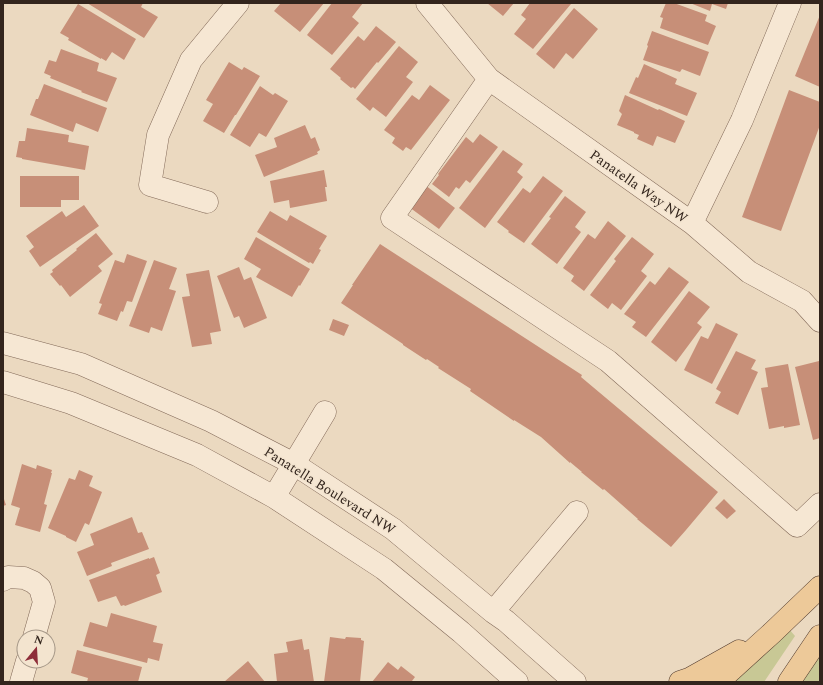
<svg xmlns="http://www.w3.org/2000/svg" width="823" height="685" font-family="Spectral,serif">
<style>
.green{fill:#c8c895}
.building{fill:#c78f78}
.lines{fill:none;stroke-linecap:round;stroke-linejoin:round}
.minor-casing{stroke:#836a59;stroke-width:23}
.major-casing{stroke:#513a2d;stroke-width:23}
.minor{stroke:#f6e7d3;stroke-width:22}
.major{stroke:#edc999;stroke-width:22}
.labels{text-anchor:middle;stroke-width:3;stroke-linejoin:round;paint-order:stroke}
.street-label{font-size:14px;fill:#33251d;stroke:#f3e4cf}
</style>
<rect width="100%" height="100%" fill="#ebd9c0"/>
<path class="green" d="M789 629 795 636 764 682H733Z
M820 648V682H796Z"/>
<path class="building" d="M87 3H143L141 7 158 17 144 38Z
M281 3H324L300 32 274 11Z
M332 3H363L352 17 359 23 332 55 307 35Z
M487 3H514L503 16Z
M530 3 571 4 533 49 514 34 526 19 521 15Z
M666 3H674L707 15 705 21 716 26 708 45 660 28 663 18 660 17Z
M690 3H728L726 9 712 4 710 11Z
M78 4 136 39 124 60 112 52 106 61 101 58V59L68 40 69 38 60 33Z
M574 8 598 29 573 59 566 53 554 69 536 54Z
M820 15V87L795 76Z
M376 26 396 42 378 63 377 62 355 89 353 87 351 88 340 79 341 78 330 69 358 36 364 41Z
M652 31 709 52 700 76 682 69 680 72 643 60 648 46 647 45Z
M399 46 418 62 406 77 413 82 386 117 373 107 370 111 356 99Z
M61 49 99 63 97 71 117 78 107 102 81 92 82 91 50 78 51 76 44 73 49 60 56 62Z
M229 62 242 70 244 67 260 76 236 115H235L224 133 203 121 213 104 206 100Z
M644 64 677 79 675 84 697 93 687 116 629 93 636 77 638 78Z
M44 84 107 108 98 132 76 123 73 132 30 115 36 99H38Z
M430 85 450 100 411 150 406 147 403 151 392 143 395 138 384 130 412 95 419 100Z
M260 86 273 95 275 93 288 101 266 137 259 133 250 147 230 135Z
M789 90 820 102V125L781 231 742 217Z
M625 95 658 110 659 109 685 121 675 143 657 136 653 146 637 139 639 135 634 133V132L617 125 622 114 619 111Z
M305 125 311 139 315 137 320 150 317 152 318 154 264 177 255 155 277 147 274 138Z
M27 128 69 135 68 142 89 146 85 170 22 159V158L16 157 19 141H25Z
M480 134 498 147 470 183 466 180 459 189 456 187 449 197 432 184 439 175 438 174 466 137 473 143Z
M503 150 523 164 517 172 523 177 485 228 459 208Z
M324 170 327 187H325L327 201 290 208 289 200 274 203 270 181Z
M20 176H79V200H61V207H20Z
M543 176 563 191 524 243 508 232 509 231 497 222 523 188 530 193Z
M425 185 455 208 439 229 409 207Z
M565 196 586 212 575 227 581 232 557 264 531 244 551 218 549 217Z
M84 205 99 226 40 267 29 251 34 247 26 236 62 211 66 217Z
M270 211 287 221 290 215 327 236 319 249 321 250 313 264 310 262 309 263 257 232Z
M608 221 626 236 584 291 571 281 574 276 563 268 588 234 595 239Z
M96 233 113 254 98 266 102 271 70 297 61 285 60 286 50 274 53 272 52 270 77 250 76 249Z
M256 237 310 269 300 286 299 285 292 297 256 277 261 269 244 259Z
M632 237 654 254 641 271 647 276 621 310 612 303 608 309 590 295 616 261 614 259Z
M380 244 582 375 581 377 718 492 686 530 671 547 637 519H638L604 489 603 490 581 472H582L570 462V463L541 437 514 420V421L470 391 471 389 438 368 439 367 427 359 426 360 403 345V344L341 303 353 285H352Z
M127 254 147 261 132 302 127 301 123 312 121 311 117 321 98 314 102 304 99 303 115 260 124 263Z
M154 260 177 268 169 289 176 291 162 331 151 327 149 333 129 326Z
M239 267 244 280 251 277 267 318 244 328 239 316 234 318 217 276Z
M669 267 689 282 646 337 632 327 636 322 624 314 650 281 655 285Z
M209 270 221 331 210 333 212 344 192 347 182 297 190 296 186 274Z
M689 291 710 307 697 323 702 327 676 362 651 342Z
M333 319 349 325 344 336 329 330Z
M716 323 738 334 712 384 684 370 701 336 708 339Z
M736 351 756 360 751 369 758 372 738 415 715 403 721 392 716 389Z
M819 361 820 367V438L813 440 795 367Z
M788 364 800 425 784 428V426L769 429 761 388 768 387 765 368Z
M22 464 36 469 37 465 52 470 51 473H52L44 504 47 505 40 532 15 525 20 508 11 505Z
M79 470 93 476 89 486 102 492 89 525 85 523 76 542 66 537V536L48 528 69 478 75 480Z
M3 496 6 505 3 506Z
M724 499 736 511 727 519 715 508Z
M132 517 138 533 142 532 149 549 111 563 112 566 87 576 77 552 94 545 90 534Z
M154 557 160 573 156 575 162 592 125 606 124 605 121 606 116 596 98 602 89 580 149 558V559Z
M111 613 157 626 153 642 163 644 159 661 148 658 147 663 83 646 90 622 107 627Z
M330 637 345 639 346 637 361 638V640L364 641 360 682H324Z
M302 639 304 650 309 649 314 682H277L274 654 288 652 286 642Z
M77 650 142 667 138 682H87L88 678 71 673Z
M248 661 265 682H224Z
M388 662 398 670 401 666 415 677 412 681 413 682H372Z"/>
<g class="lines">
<defs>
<path id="minor" d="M427 3 489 79 692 223 749 272 802 301 820 321
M489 79 392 218 608 361 797 526 820 504
M207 202 150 185 158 135 191 60 238 3
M692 223 742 120 790 3
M3 343 81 364 211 421 294 464 393 529 493 612 506 621 575 682
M3 382 71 403 197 455 274 497 384 569 461 632 517 682
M274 497 325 412
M3 580 8 577 24 578 33 582 40 588 44 602 34 637
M493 612 577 512
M21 682 27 661"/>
<path id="major" d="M680 682 689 679 739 651
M718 682 773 632 820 587
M789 682 820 636"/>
</defs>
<use href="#minor" class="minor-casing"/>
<use href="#major" class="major-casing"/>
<use href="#minor" class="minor"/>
<use href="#major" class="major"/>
</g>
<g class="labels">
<g class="street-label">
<text transform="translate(639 186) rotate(35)" y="5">Panatella Way NW</text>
<text transform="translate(330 490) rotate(32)" y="5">Panatella Boulevard NW</text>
</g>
</g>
<rect width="823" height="685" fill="none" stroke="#33251d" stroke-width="8"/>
<g transform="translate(36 649) rotate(18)"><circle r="19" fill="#f3e4cf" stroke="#a69888"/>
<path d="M0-3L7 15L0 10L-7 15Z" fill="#8e2d39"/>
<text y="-6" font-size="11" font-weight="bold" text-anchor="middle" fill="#33251d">N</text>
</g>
</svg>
